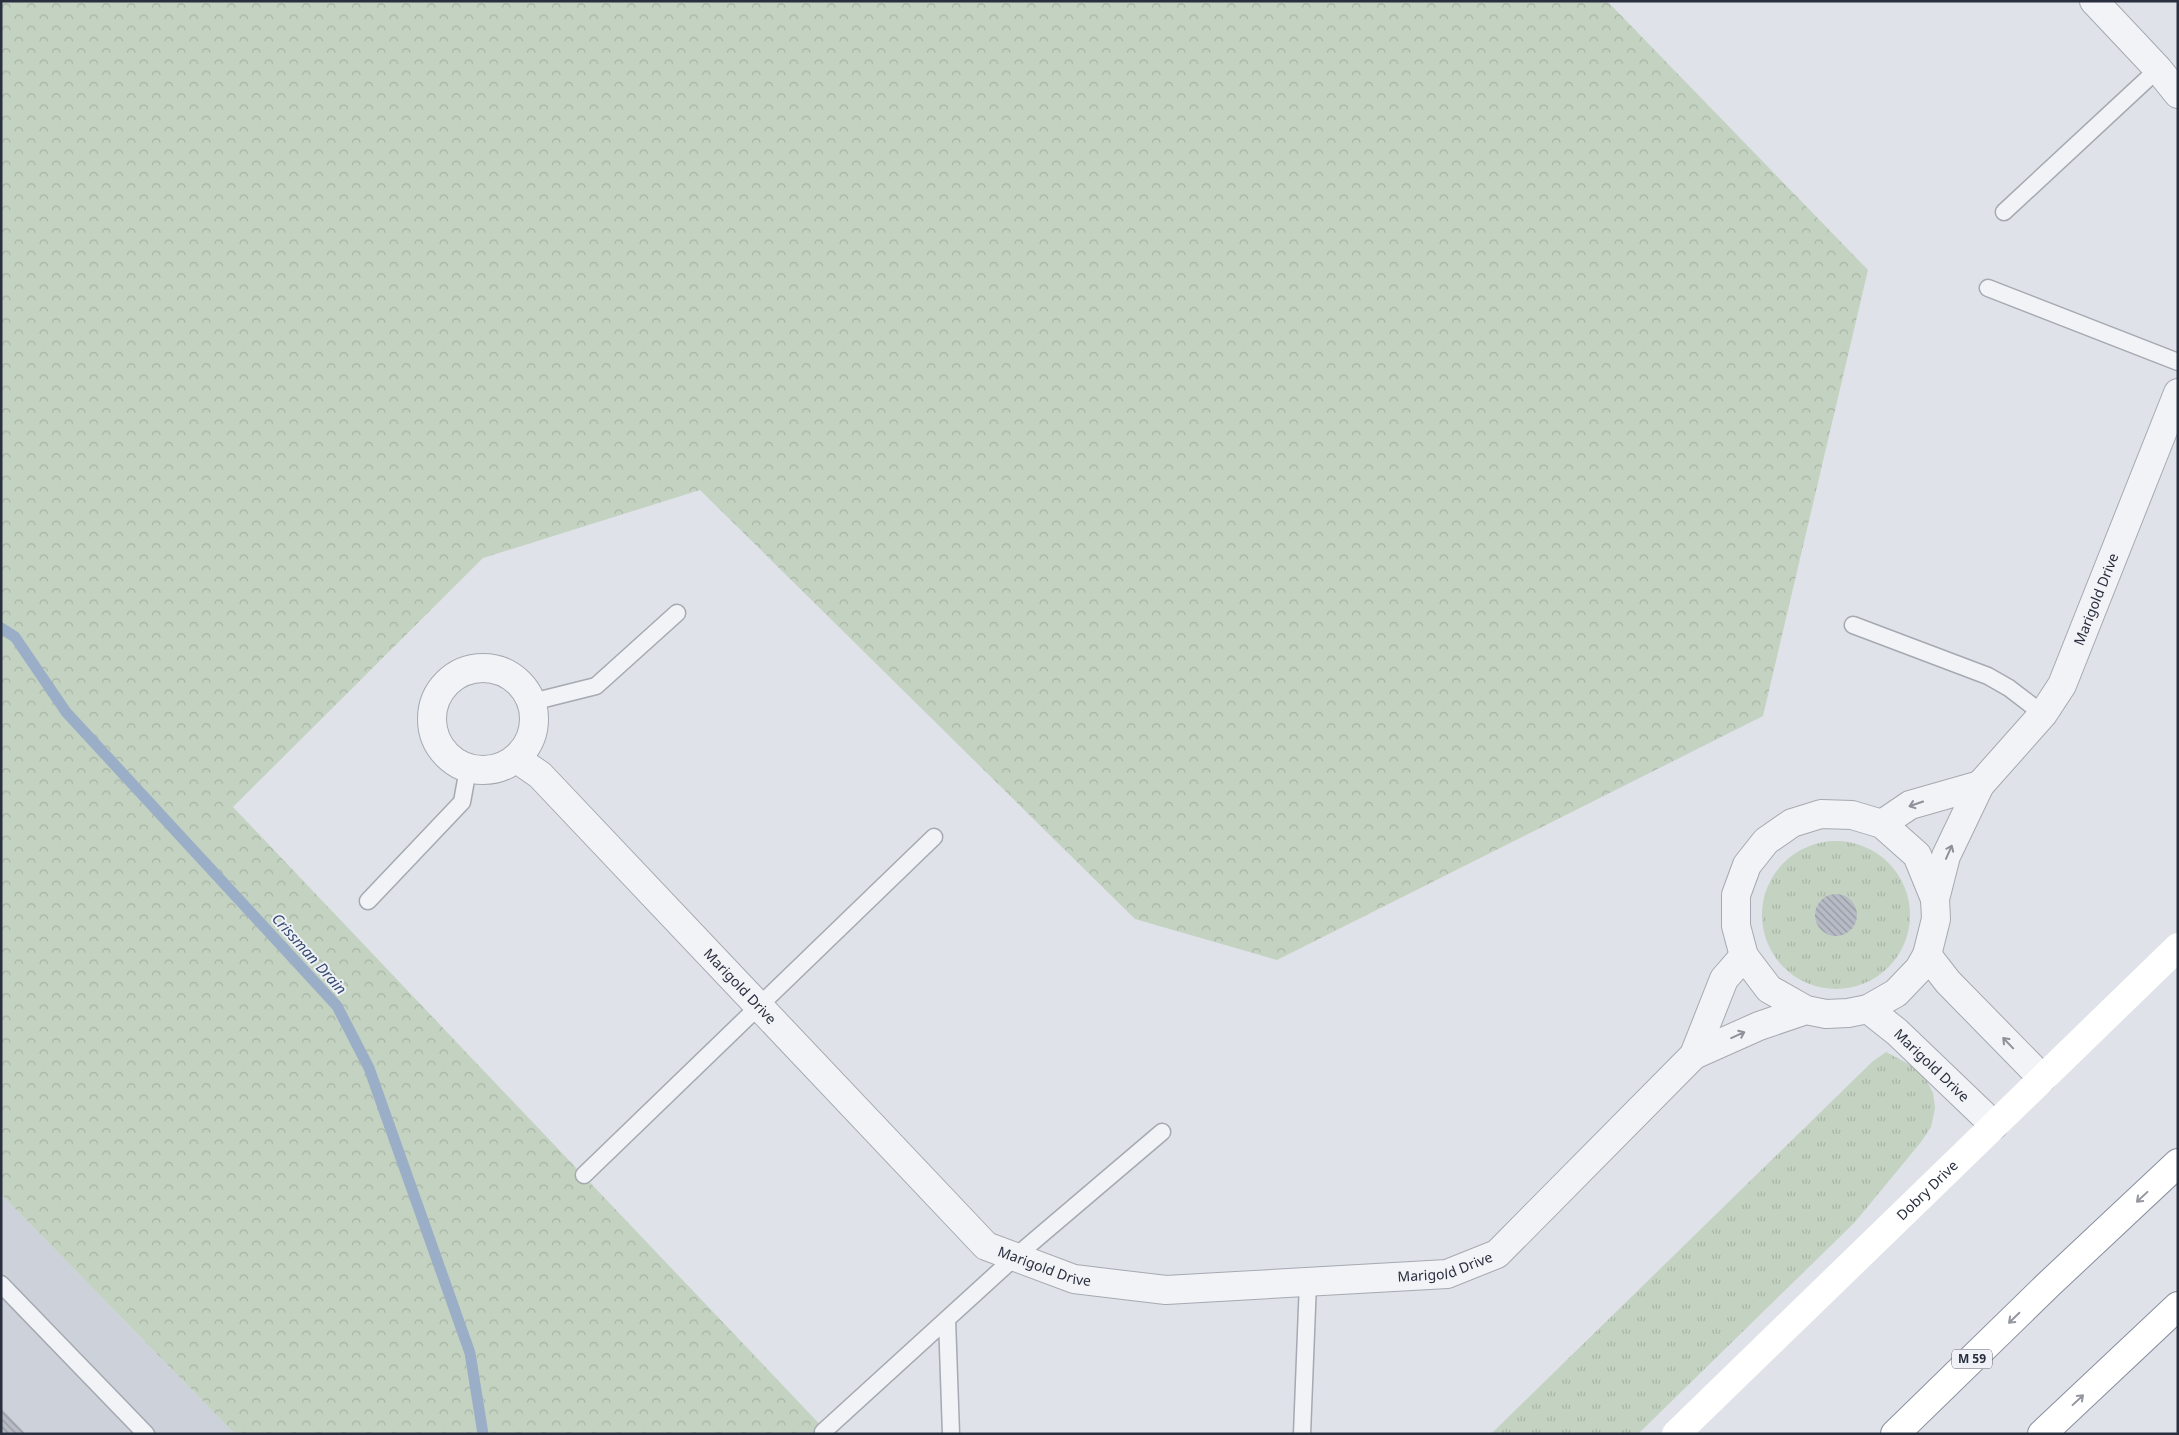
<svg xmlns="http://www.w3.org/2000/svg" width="2179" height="1435" font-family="'Noto Sans',sans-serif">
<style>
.built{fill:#cdd1da}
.grass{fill:url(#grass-tufts)}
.forest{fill:url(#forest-crowns)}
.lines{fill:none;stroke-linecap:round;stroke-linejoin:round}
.stream{stroke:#9baec7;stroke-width:11}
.building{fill:url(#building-back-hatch)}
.lane-casing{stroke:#a5a9b2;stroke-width:19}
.street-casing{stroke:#a5a9b2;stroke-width:30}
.highway-casing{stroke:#878f9e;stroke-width:30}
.lane{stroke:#f2f3f6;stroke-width:16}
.street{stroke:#f2f3f6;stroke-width:28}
.secondary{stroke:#fff;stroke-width:28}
.highway{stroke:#fff;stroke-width:28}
.oneway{stroke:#8e919a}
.oneway2{stroke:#94979f}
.labels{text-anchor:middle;stroke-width:4;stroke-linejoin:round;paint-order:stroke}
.shield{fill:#eff1f6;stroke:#646976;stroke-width:1}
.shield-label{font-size:12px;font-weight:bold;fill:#292f3f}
.street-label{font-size:14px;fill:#292f3f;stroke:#eff1f6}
.water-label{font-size:15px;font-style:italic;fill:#344b71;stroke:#eff1f6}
</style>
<defs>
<pattern id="grass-tufts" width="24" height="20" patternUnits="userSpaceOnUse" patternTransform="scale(1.25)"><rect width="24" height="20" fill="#c4d2c1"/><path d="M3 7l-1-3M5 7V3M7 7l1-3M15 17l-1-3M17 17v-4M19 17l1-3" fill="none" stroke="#a8b5a7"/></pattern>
<pattern id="forest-crowns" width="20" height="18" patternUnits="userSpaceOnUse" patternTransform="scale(1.25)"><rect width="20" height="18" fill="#c4d2c1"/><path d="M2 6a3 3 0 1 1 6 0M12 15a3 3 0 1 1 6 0" fill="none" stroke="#a8b5a7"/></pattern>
<pattern id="building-back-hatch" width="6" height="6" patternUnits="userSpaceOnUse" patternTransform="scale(1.25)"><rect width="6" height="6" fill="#b7bbc5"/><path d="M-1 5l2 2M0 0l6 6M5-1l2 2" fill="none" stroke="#9598a1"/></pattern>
</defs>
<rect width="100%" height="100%" fill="#dfe2e8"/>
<path class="built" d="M1 1194 235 1434H1Z"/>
<path class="grass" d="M1762 915a74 74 0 1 1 148 0a74 74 0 1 1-148 0Z
M1886 1052 1916 1068 1926 1079 1933 1093 1935 1108 1931 1127 1921 1142 1855 1222 1638 1434H1491L1872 1062Z"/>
<path class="forest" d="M1 1H1607L1868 270 1763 716 1277 960 1135 919 700 490 483 558 233 807 829 1434H235L1 1194Z"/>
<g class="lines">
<path class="stream" d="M1 628 15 637 66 712 337 1006 369 1068 470 1353 483 1434"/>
</g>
<path class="building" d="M1815 915a21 21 0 1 1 42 0a21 21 0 1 1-42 0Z
M1 1408 26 1434H1Z"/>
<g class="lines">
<defs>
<path id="lane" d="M2004 212 2158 69
M1988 288 2178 362
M1853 625 1988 676 2009 688 2043 714
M532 702 596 686 677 613
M368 901 462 802 468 769
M584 1175 934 837
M1 1284 146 1434
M947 1319 951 1434
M823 1432 1015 1257 1162 1132
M1302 1434 1308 1282"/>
<g id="street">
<path d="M2094 1 2158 69 2178 94"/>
<circle cx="483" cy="719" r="51"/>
<path id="s1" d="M517 759 540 775 986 1246 1074 1279 1166 1290 1447 1274 1497 1254 1694 1055 1759 1026 1806 1010 1826 1014 1848 1013 1868 1009 1896 993 1919 969 1927 955 1936 919 1935 899 1917 855 1882 824 1852 815 1821 814 1792 823 1766 841 1747 865 1736 895V926L1744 956 1769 989 1806 1010"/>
<path d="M1882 824 1910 805 1980 785"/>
<path id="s2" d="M1935 899 1946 856 1980 785 2043 714 2062 685 2178 393"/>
<path d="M1927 955 1948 982 2042 1078"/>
<path id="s3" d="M1868 1009 1897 1032 1994 1125"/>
<path d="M1694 1055 1724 979 1744 956"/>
</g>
<path id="highway" d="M1895 1434 2049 1284 2178 1163
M2042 1434 2178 1306"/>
</defs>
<use href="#lane" class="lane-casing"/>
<use href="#street" class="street-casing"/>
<use href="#highway" class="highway-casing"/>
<use href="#lane" class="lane"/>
<use href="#street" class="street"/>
<path class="secondary" id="s4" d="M1676 1434 2178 947"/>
<use href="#highway" class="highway"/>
</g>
<defs><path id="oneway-shaft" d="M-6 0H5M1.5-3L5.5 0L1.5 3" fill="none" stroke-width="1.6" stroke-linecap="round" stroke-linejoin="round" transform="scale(1.25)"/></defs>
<g class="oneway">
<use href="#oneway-shaft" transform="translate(1916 804) rotate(161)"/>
<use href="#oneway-shaft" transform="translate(1949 852) rotate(-66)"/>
<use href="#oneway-shaft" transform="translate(1738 1035) rotate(-24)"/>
<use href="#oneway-shaft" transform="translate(2008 1043) rotate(-134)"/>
</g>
<g class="oneway2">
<use href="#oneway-shaft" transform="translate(2142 1197) rotate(137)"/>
<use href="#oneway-shaft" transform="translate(2014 1318) rotate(136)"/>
<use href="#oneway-shaft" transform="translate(2078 1400) rotate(-43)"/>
</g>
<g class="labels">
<rect class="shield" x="1952" y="1349.5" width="40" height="19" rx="4"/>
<g class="shield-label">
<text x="1972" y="1363">M 59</text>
</g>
<g class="street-label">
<text dy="5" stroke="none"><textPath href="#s2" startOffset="345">Marigold Drive</textPath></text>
<text dy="5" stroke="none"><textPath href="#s1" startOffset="319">Marigold Drive</textPath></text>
<text dy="5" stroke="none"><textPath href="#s3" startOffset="85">Marigold Drive</textPath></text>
<text dy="5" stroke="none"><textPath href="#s4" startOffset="350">Dobry Drive</textPath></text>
<text dy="5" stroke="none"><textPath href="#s1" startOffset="739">Marigold Drive</textPath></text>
<text dy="5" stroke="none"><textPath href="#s1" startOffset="1144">Marigold Drive</textPath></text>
</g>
<g class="water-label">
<text transform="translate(309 954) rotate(48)" y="5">Crissman Drain</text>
</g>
</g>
<rect width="2179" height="1435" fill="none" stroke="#292f3f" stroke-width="5"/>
</svg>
